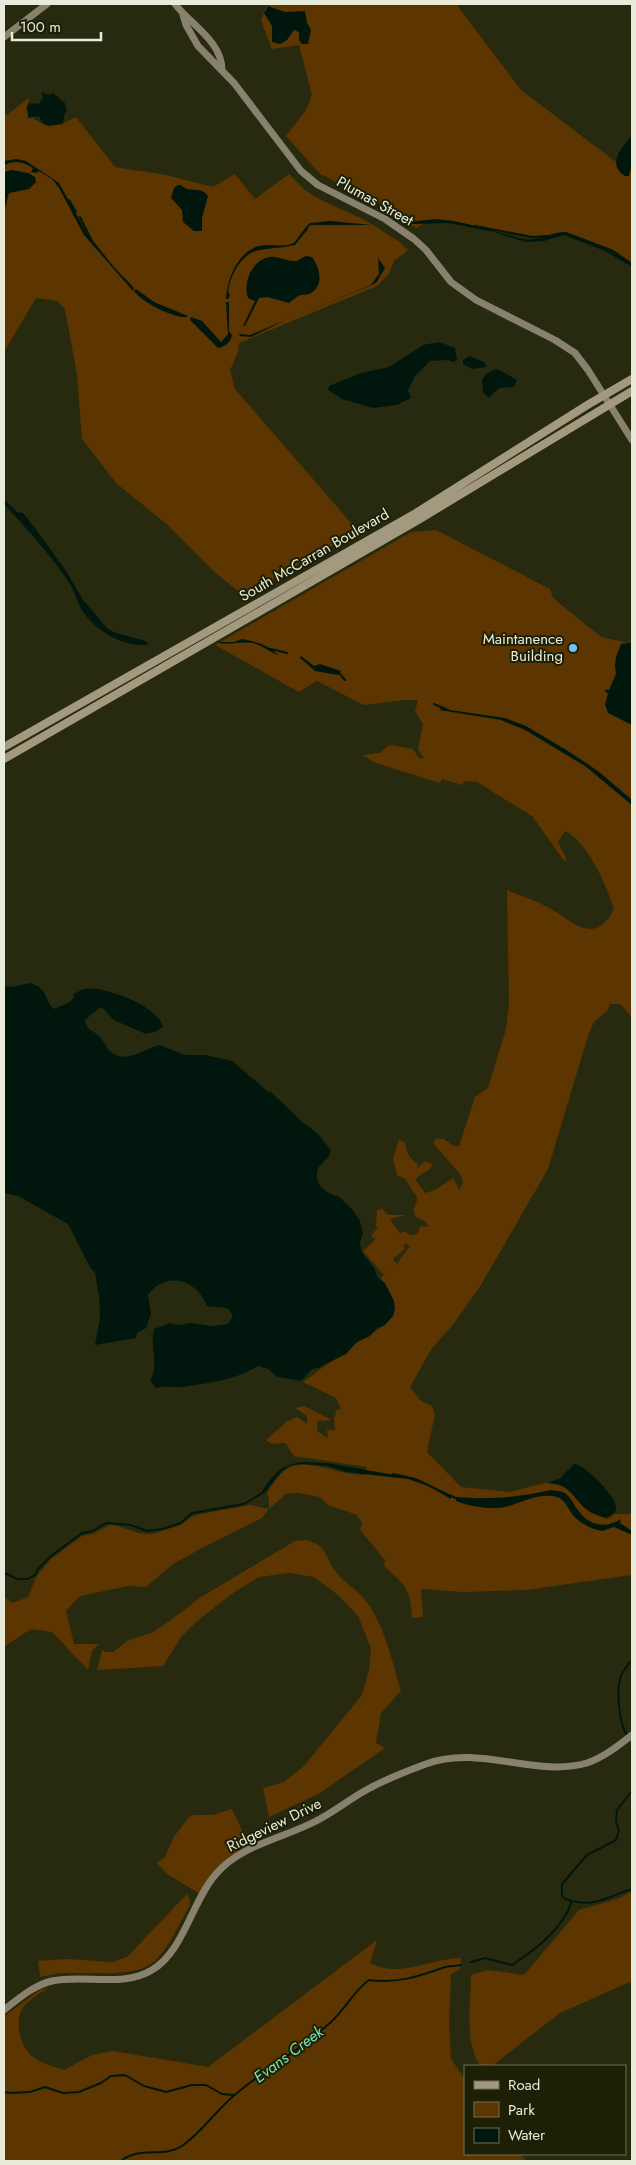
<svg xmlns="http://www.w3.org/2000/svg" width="636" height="2165" font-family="Jost,sans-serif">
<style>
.green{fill:#5d3500}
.water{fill:#01170d}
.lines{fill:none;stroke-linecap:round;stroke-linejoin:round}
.stream{stroke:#01170d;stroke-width:2}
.secondary{stroke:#88816d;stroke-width:7}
.primary{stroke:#a3997f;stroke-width:8}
.poi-dot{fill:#6ec2f3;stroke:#1d2005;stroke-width:2}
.labels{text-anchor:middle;stroke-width:4;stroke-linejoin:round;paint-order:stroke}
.street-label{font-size:15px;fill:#e8ebda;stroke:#1d2005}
.poi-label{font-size:15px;fill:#e8ebda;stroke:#1d2005;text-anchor:end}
.water-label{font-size:16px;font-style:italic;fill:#75e4b3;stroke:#1d2005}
</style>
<rect width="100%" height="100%" fill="#272a0e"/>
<path class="green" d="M269 4H456L521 90 612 159 632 172V265L612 250 557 233 543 237 514 234 445 220 429 221 416 228 378 202 320 174 286 136 306 110 312 95 299 45 272 49 261 21 266 7Z
M30 97 26 109C39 130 57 128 76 117L115 167 166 175 213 187 235 174 255 199 289 174 306 191 323 201 365 220 401 243 408 250 394 261 389 274 377 286 239 343 238 352 230 370 235 389 358 531 244 596 217 574 169 526 116 483 82 439 77 375 65 309 57 301 36 298 4 352V117Z
M436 530 550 589 553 598 601 637 624 642 632 647V1017L620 1004H610L607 1011 594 1022 588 1036 548 1169 481 1285 452 1326 432 1348 410 1387 421 1401 432 1406 435 1414 427 1452 461 1487 509 1492 545 1483 561 1484C579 1499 583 1511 607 1519L615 1514H632V1575L526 1590 463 1592 421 1589 423 1617 412 1618C410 1587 406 1586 384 1566L385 1560 360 1530 362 1523 357 1515 328 1505 320 1497 298 1493 286 1494 269 1509 262 1518 204 1547 173 1564 146 1587 129 1586 80 1596 66 1611 74 1644H99L92 1651 88 1670 52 1632 31 1629 5 1646 4 1652V1597L13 1603 28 1597 37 1576 50 1560 82 1536 95 1533 111 1524 139 1533 152 1534 181 1525 191 1517 201 1514 250 1505 269 1509V1499L267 1493C272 1485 279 1474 287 1469 303 1459 326 1469 342 1472 349 1474 358 1474 365 1475L367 1467 294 1456 285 1443 272 1444 266 1440 286 1422 297 1417 307 1424V1416L295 1408 304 1406 332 1420 318 1421 317 1431 328 1438 327 1430H335L334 1419 337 1409 341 1410 336 1398 303 1382 356 1343 385 1325 393 1303 381 1278 397 1264 408 1248H410L407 1243 403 1246 405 1249 393 1259 397 1264 384 1275 363 1251 375 1240 371 1235 378 1228 376 1227 377 1210 382 1209 388 1215H406L390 1219 400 1233 404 1231 411 1235 417 1234 421 1226 429 1227 425 1221 416 1217 413 1210 418 1199 405 1179 397 1175 393 1159 399 1140 405 1142C406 1152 409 1159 418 1164L417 1169 425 1161 433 1164 430 1169 415 1179 425 1193 435 1190 453 1178 458 1187 459 1191 463 1182 460 1174 433 1143 436 1139H444L453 1146H459L475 1097 488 1088 506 1029 509 1005 507 890C522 896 537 901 551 909 575 923 595 946 614 909 606 885 588 842 565 831L558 842 566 858 565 862 532 816 477 782 465 781 462 785 442 779 440 783 376 763 362 755 380 753 389 745 413 749 419 758H424L418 749 423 724 415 711 418 700H404L364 705 317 681 299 692 215 645 411 532Z
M306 1540C328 1546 324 1556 336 1572 344 1583 358 1590 366 1601 385 1626 392 1661 401 1691L381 1713 376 1743 385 1748 320 1793 269 1817 263 1788 284 1782 304 1766 362 1695 369 1670 371 1648 358 1616 338 1595 314 1577 289 1573 259 1577 233 1593 197 1621 181 1637 163 1666 97 1670 102 1650 107 1652H113L127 1641 153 1632 171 1620 201 1597 258 1563 295 1541Z
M232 1809 251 1850 234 1859 202 1895 167 1874 157 1863 165 1857 173 1838 189 1817 194 1815H213Z
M632 1891V1981L560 2013 492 2066H480C464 2041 471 2003 471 1975L488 1970 524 1975 579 1910 620 1898Z
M187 1894 190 1899V1905C179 1924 170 1946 155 1961 137 1978 91 1972 67 1973 58 1973 49 1975 40 1977L38 1961 66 1959 113 1962 127 1957Z
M377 1940 370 1963C400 1979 431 1958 461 1958L460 1969 451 1974 449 2023 451 2059 465 2079V2154H521L526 2161H4V2016L40 1990 48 1988C39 1994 23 2003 20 2014 16 2027 21 2047 32 2056 40 2063 54 2067 64 2070L92 2055 113 2051 208 2067Z"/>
<path class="water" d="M268 6 285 12 305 11 307 23 311 30 308 44H302L299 40V32L294 30 287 40 280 44 272 42V26L264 13Z
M41 92 50 95 53 93 65 103 67 110 64 115 63 124C49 125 45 130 39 116L28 118 27 106 30 103 39 104 43 98Z
M632 135 631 166 629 176H625C606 164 622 147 632 135Z
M16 159 26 161 59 183 87 233 113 266 134 288 133 291 84 235 59 188 53 180 39 171 37 173 31 172 33 168C23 161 15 160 4 165V161Z
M12 170 28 173 35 177 36 182 29 189 9 193 4 213V172Z
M178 185H181C189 194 201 185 208 196L202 218V231H194L183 222 182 210 171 198 174 188Z
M436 219C466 221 494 232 523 239 537 242 551 232 565 232 572 233 576 237 582 240 595 246 626 254 632 267L605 251 564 235 544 241 525 242 494 232 448 223 413 224 408 222Z
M330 221 372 225H312L311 223Z
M306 227 308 229 295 245C282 248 268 248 256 251 241 255 230 276 228 291L230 295 228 299H226C227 277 240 245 267 245 277 245 284 247 294 243Z
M306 256 312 257C320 268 325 287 309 294 306 295 301 294 298 296 295 298 292 301 289 303L267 297 259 298 245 326H243L255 301 248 298C243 283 251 261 269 257 278 255 287 262 296 261 299 260 303 257 306 256Z
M378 258 385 268 376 283 372 285 286 320 251 337 240 336 239 334 250 335 371 285 379 274Z
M136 289 154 302 188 316 187 317C173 318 143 303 134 291Z
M226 302H229V331L232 335C231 342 225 347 218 348L190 320 191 317 202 321 221 342 228 334Z
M439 342 455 348 457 360 453 362 448 360 430 361 415 376 408 390 411 398 397 405 373 408 342 399 328 390 329 386 361 373 389 367 423 345Z
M470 356 484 362 487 367 472 369 463 364V360Z
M495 369 500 370 517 380 514 387 499 388 489 398 483 392 482 380 485 375Z
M4 499 17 512 23 513 35 528 66 571 83 600 108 629 116 633 146 641 148 645C121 647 92 629 79 605 76 598 74 590 70 584 52 556 26 528 4 504Z
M242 639C256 642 268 644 278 655 270 652 264 647 256 644 246 640 232 645 220 643L219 642H234Z
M632 643V725L608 713 605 704 608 694 604 690H609L616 674 615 666 616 657 621 644Z
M301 656 314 666 320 664 341 671 338 675 315 671 300 658Z
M442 706 450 710 505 718 526 726 568 751 598 771 632 800V805L585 766 525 730 501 720 440 710Z
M30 983C50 989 43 1000 54 1009L70 1002 74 997 73 994C77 993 80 990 84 989 103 985 159 1006 163 1027L155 1032 146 1034 114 1020 102 1008H99L85 1020C86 1031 94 1030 100 1037 104 1041 105 1046 109 1050 125 1066 142 1049 160 1045L185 1055H205L232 1061 267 1091 271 1092 299 1119 319 1135 331 1150 329 1156 318 1168C314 1184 322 1190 335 1196L337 1195 353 1210 360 1221 363 1233 360 1242 361 1251 374 1268 378 1278 385 1283 394 1301 395 1309 393 1316 385 1325 377 1328 370 1336 357 1342 346 1354 318 1368 312 1369 301 1381 278 1377 268 1369 258 1366C236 1380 208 1383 183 1387 173 1388 165 1385 156 1388L150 1381C160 1364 149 1347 154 1329L170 1323 178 1325 191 1323 212 1326 228 1324 233 1315 227 1308 207 1306C197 1280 166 1270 148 1295L151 1314 146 1328 137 1333 136 1338 95 1345 100 1318 99 1296 95 1272 91 1269 68 1224 18 1196 4 1193V986L12 987Z
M303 1462 326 1463 418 1479 451 1495V1499L428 1486 408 1479 346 1472 328 1466 303 1464 291 1465 282 1471 264 1493 262 1491C275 1473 280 1465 303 1462Z
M574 1464C585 1464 620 1500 616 1510 614 1514 610 1516 606 1518 600 1516 593 1514 587 1510 571 1496 572 1485 548 1483L560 1478Z
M551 1490C555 1491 560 1491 563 1492 570 1495 573 1504 578 1510 589 1526 605 1529 621 1519L620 1523 632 1531V1535L614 1527 602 1531C591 1529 579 1523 572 1514 568 1508 565 1500 557 1497 540 1492 521 1503 505 1507 491 1510 468 1506 456 1501V1497C489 1500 519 1497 551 1490Z"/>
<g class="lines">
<path class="stream" d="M69 200 76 212
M80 217 91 239
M475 226 532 237 549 236
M306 229 310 224H314
M574 236 613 251 632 264
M271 649 287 653
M339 673 345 680
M434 704 443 708
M393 1474 415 1479
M449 1495 458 1499
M4 1573 18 1579H28L35 1575 38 1569 51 1556 82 1533 93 1531 106 1523 131 1525 147 1531 162 1529 181 1523 192 1513 244 1504 264 1492
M626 1734C619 1721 616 1690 621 1676 623 1670 628 1665 632 1660
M632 1743V1744
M632 1791 617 1810 616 1821 619 1831 616 1840 587 1855 562 1884V1896L565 1899C594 1909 606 1897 632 1889
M471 1962 485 1958 512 1965C536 1949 563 1929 572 1901
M4 2092 11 2093 30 2092 45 2087 63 2093 79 2092 101 2083 111 2076 125 2075 144 2086 166 2092 192 2085H206L222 2094 233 2095
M121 2161C139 2146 164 2158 182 2146 203 2131 217 2109 237 2093 267 2068 302 2049 331 2022 345 2009 354 1991 369 1980 397 1984 420 1976 445 1967 450 1966 456 1966 461 1965"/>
<path class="secondary" d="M175 4C190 24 222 41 222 70
M183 15 186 25 198 46 234 83 301 171 318 185 385 219 414 239 426 250 451 282 476 300 555 340 575 353 588 370 632 440
M4 37 47 4
M4 2010C18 1999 34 1985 52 1981 84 1974 123 1988 152 1970 184 1951 192 1901 216 1874 240 1845 284 1838 316 1821 332 1813 346 1802 361 1793 381 1781 404 1772 426 1764 480 1744 535 1778 587 1763 604 1757 618 1746 632 1735"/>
<path class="primary" d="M4 747 416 513 589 404 632 379
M4 759 420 519 632 391"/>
</g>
<circle class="poi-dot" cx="573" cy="648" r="5"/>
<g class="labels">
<g class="street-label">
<text transform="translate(375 201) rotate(29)" y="5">Plumas Street</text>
<text transform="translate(314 555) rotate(-30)" y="5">South McCarran Boulevard</text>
<text transform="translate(274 1825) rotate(-26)" y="5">Ridgeview Drive</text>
</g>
<g class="poi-label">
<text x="563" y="644">Maintanence<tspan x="563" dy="17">Building</tspan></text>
</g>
<g class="water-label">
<text transform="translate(288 2054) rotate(-37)" y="6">Evans Creek</text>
</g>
</g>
<rect width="636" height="2165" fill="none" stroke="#e8ebda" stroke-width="10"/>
<rect x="464" y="2065" width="162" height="90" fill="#1d2005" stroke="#6e715a"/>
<rect x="474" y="2081" width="25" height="8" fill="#a3997f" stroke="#6e715a"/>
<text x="508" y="2090" font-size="15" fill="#e8ebda">Road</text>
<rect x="474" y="2102" width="25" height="15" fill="#5d3500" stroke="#6e715a"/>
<text x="508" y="2115" font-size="15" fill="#e8ebda">Park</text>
<rect x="474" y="2128" width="25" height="15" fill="#01170d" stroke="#6e715a"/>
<text x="508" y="2140" font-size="15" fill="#e8ebda">Water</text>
<path d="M12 32v8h89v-8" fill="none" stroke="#e8ebda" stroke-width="2.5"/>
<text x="20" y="32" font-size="15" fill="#e8ebda" stroke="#1d2005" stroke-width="4" paint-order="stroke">100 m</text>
</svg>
